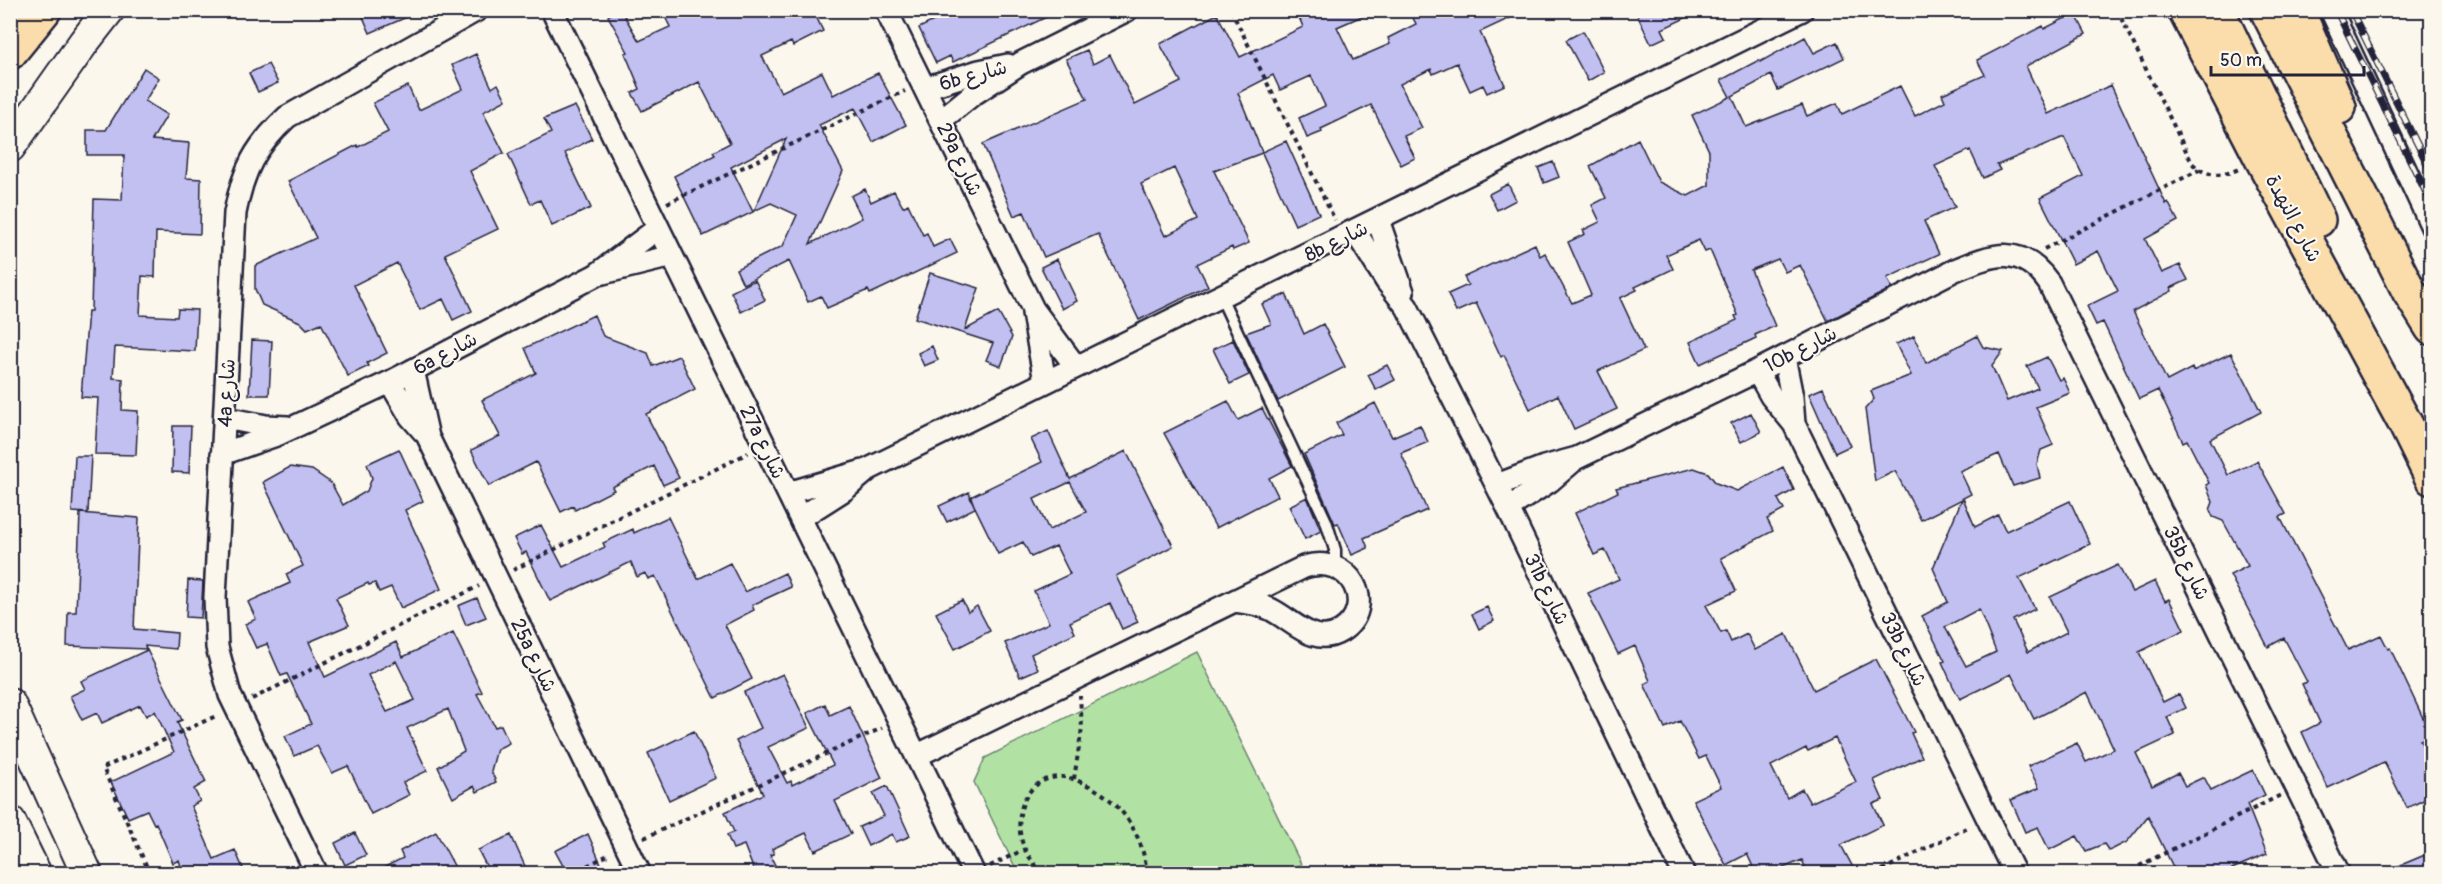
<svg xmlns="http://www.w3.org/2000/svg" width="2442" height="884" font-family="Pangolin,'Playpen Sans Arabic',sans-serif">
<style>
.green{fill:#b1e2a3;stroke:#6a826f;stroke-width:1.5}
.building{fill:#c2bff1;stroke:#22223b;stroke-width:1.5;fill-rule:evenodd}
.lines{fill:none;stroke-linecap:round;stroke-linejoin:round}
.lane-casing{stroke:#22223b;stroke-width:15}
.street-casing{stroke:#22223b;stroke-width:26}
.secondary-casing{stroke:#22223b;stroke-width:34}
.primary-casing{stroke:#22223b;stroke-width:38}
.path{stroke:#22223b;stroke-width:4;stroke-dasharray:4.5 4.5;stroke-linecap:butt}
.lane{stroke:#fbf7ec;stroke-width:10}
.street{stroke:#fbf7ec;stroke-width:21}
.secondary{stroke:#fbf7ec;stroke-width:30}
.primary{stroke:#faddab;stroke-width:33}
.rail-casing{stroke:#22223b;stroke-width:7}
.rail{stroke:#fbf7ec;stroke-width:4.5;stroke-dasharray:14;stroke-linecap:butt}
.labels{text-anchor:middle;stroke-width:4.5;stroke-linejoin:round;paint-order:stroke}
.street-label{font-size:20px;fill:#22223b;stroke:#fbf7ec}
</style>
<rect width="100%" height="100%" fill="#fbf7ec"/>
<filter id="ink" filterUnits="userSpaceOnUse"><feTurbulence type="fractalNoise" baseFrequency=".0167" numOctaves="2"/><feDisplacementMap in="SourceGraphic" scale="12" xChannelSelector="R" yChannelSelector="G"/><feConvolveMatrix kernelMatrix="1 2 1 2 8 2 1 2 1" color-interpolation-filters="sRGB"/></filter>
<g filter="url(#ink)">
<path class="green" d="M1197 652 1301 864 1282 874 1018 873 974 782 985 758Z"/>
<path class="building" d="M360 10H423L370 33Z
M617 10H621L639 41 670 27 662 10H813L823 31 793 46 791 42 762 56 781 92 822 72 833 95 878 73 906 125 873 142 855 108 819 125 843 171 810 244 862 218 851 196 865 189 871 202 894 191 903 207 908 204 923 235 927 233 933 247 950 239 957 253 870 294 868 290 827 308 821 296 808 302 789 261 743 284 736 269 783 246 797 215 771 203 754 211 786 139 731 167 753 212 703 236 674 176 715 155 713 152 730 143 699 82 642 111 632 93 640 89 625 53 628 52 608 16Z
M956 10H1061L953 62 950 56 936 63 919 28Z
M1296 10H1376L1337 27 1353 60 1390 44 1388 38 1416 24 1409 10H1527L1480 32 1505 85 1487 93 1483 85 1470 91 1457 63 1433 74 1431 69 1400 84 1422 128 1404 136 1415 158 1401 165 1371 105 1321 129 1322 132 1307 138 1299 118 1325 106 1311 76 1280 90 1273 75 1238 93 1262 152 1286 141 1319 214 1295 225 1262 153 1214 171 1249 243 1233 250 1232 247 1197 264 1208 286 1139 320 1098 234 1044 257 1024 212 1014 216 983 144 1087 99 1066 59 1087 50 1093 64 1110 55 1135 105 1181 82 1160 44 1217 14 1240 57 1303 27ZM1174 168 1198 220 1165 236 1141 184Z
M1635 10H1702L1662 29 1666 37 1651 44Z
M2075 13 2086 34 2026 66 2048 114 2111 85 2166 204 2168 202 2178 221 2145 239 2162 273 2180 265 2188 280 2171 288 2172 291 2133 311 2167 381 2192 368 2193 371 2231 353 2261 412 2210 439 2228 475 2257 461 2286 514 2280 517 2348 650 2381 635 2388 649 2390 648 2431 735 2420 740 2432 763V796L2407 808 2384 762 2328 788 2302 732 2320 723 2302 684 2307 682 2284 638 2268 647 2230 575 2248 566 2223 521 2213 517 2210 510 2213 502 2206 485 2209 483 2187 440 2183 442 2158 390 2139 399 2103 322 2096 325 2087 306 2118 291 2098 251 2073 264 2040 198 2083 176 2064 137 1997 165 2000 170 1983 178 1970 150 1935 166 1955 207 1924 221 1939 254 1887 278 1892 288 1828 321 1800 265 1785 272 1778 259 1751 270 1775 326 1755 335 1756 338 1700 364 1690 342 1737 320 1735 316 1738 315 1710 250 1705 252 1699 240 1666 255 1673 269 1635 287 1637 290 1620 298 1644 350 1598 371 1617 409 1574 429 1558 395 1530 409 1504 355 1501 357 1476 303 1456 312 1448 294 1468 285 1464 277 1535 244 1540 256 1545 253 1572 303 1591 295 1568 242 1585 234 1583 230 1600 222 1592 205 1606 198 1590 166 1638 139 1659 182 1688 196 1709 185V151L1692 115 1730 97 1721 80 1759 60 1760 62 1805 37 1814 53 1837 42 1844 58 1778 90 1771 75 1732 96 1746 127 1802 105 1807 116 1837 103 1842 114 1900 86 1915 116 1945 101 1942 94 1985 75 1977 60 2043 26 2044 29Z
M1583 31 1604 72 1588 81 1566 40Z
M476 54 492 88 498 84 506 100 483 112 504 153 470 171 498 229 445 254 472 311 453 320 443 299 420 310 397 263 354 285 387 353 367 363 369 366 348 376 321 323 307 329 300 322 262 305 255 289V266L316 238 288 181 357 145 358 147 388 132 373 103 408 86 419 110 463 89 452 65Z
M268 64 278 83 258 92 249 73Z
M144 68 159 78 145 101 167 115 152 140 189 143 186 178 201 179 200 234 156 232 155 277 142 276 140 315 177 317 178 309 197 310 195 351 115 347 113 378 123 379 122 410 138 411 136 455 95 454 98 398 81 397 88 311H91L94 199 122 200 124 155H87V130H106Z
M575 106 592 139 565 153 591 208 552 226 540 200 531 204 508 154 551 133 544 119Z
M1553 162 1559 177 1544 183 1538 168Z
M1508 184 1516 200 1497 210 1489 194Z
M1057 259 1077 301 1062 309 1041 267Z
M930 273 979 288 965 330 998 312 1012 337 1001 366 986 360 993 343 915 318Z
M755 280 765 300 741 312 731 292Z
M1286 294 1304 334 1323 324 1345 367 1278 401 1246 333 1271 324 1262 304Z
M594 315 603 336 648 353 653 366 679 356 695 389 646 414 679 478 663 485 654 466 612 487 614 490 575 510 573 506 561 512 536 462 489 486 471 450 500 436 482 400 536 373 525 348Z
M1914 336 1926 363 1977 336 1983 347 2003 351 1992 366 2007 401 2038 388 2027 366 2047 357 2059 380 2063 378 2070 393 2036 407 2053 445 2041 450 2037 464 2040 478 2013 486 1999 454 1960 471 1971 494 1963 498 1975 527 1998 515 2006 531 2070 501 2090 544 2019 578 2035 609 2013 620 2028 652 2067 632 2050 597 2118 565 2132 592 2155 581 2165 601 2169 599 2184 630 2139 652 2163 702 2179 694 2186 708 2167 717 2175 735 2136 753 2152 786 2178 773 2185 786 2204 777 2211 790 2253 770 2265 795 2247 804 2267 854 2232 869 2234 873H2176L2148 816 2127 842 2109 851 2104 844 2086 851 2077 836 2049 850 2038 827 2025 832 2011 800 2039 788 2028 766 2077 743 2086 762 2114 749 2087 692 2034 719 2011 674 1960 699 1953 686 1942 662 1945 661 1922 616 1948 602 1933 568 1962 499 1921 520 1895 471 1875 481 1865 409 1874 399 1871 391 1911 375 1896 344ZM1979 609 1996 652 1966 666 1945 627Z
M252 340 272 341 269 395H249Z
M1233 340 1249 375 1230 384 1213 349Z
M932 346 938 360 924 366 918 353Z
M1387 365 1395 380 1376 390 1368 375Z
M1823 388 1850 446 1835 453 1809 394Z
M1228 401 1238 420 1262 408 1292 466 1269 478 1278 496 1216 528 1164 433Z
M1375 403 1392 437 1420 425 1428 442 1401 453 1427 510 1364 538 1368 548 1352 555 1338 523 1335 524 1304 454 1342 435 1336 423Z
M1751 413 1761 432 1741 442 1731 423Z
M173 426H191L189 473 172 472Z
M1048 431 1070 479 1126 451 1173 546 1116 576 1138 622 1122 629 1110 603 1070 622 1075 633 1031 654 1038 669 1020 677 1005 643 1049 623 1034 591 1070 574 1056 546 1031 557 1023 542 998 554 970 497 1042 462 1031 439ZM1070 482 1086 512 1049 530 1034 499Z
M399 449 423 501 405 510 441 589 401 608 391 587 379 592 375 583 369 585 368 583 336 598 349 625 309 642 325 677 396 642 403 657 453 633 482 692 477 694 495 727 501 725 509 743 497 749 491 771 496 782 477 792 474 786 453 798 438 767 464 751 448 709 407 728 427 771 403 782 409 795 371 814 348 766 332 773 317 746 294 756 285 736 311 724 287 674 281 676 267 644 256 648 245 624 256 619 248 602 290 583 286 574 303 566 263 482 290 467 312 470 331 483 343 505 367 491 372 478 367 464ZM396 661 415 700 387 712 368 675Z
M75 456H91L88 513 72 512Z
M1783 467 1794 490 1778 499 1784 510 1767 519 1773 531 1721 558 1736 591 1706 605 1721 633 1726 631 1731 642 1747 634 1755 650 1786 634 1814 690 1876 659 1914 732 1911 733 1922 757 1874 780 1883 800 1873 804 1883 825 1841 845 1856 873H1808L1802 860 1772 873H1756L1747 854 1726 865 1693 800 1721 787 1706 756 1699 759 1680 721 1665 728 1644 684 1650 681 1635 646 1618 654 1588 593 1619 579 1605 550 1594 555 1575 513 1618 492 1616 488 1694 468 1708 473 1716 483 1737 491ZM1835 738 1856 782 1810 803 1802 789 1787 798 1771 766 1806 748 1808 751Z
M969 492 975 508 947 522 939 506Z
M1307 497 1321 531 1305 539 1289 506Z
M80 513 139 518 134 629 177 633 176 649 145 646 146 649 67 646 68 612H76Z
M668 517 698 579 730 563 745 592 785 573 791 587 752 605 754 610 725 625 752 679 715 698 655 576 648 579 645 573 637 577 631 562 550 601 526 552 522 554 514 538 541 525 563 567 605 547 603 543 633 529 634 533Z
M188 580 203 581 201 618 186 617Z
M477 598 486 617 466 625 458 606Z
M962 600 968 612 977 606 990 631 955 649 936 613Z
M1487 607 1494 621 1479 629 1472 614Z
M147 650 182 720 177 722 206 782 194 789 200 801 191 806 214 859 235 850 245 873H183L179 860 173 863 156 823 154 824 147 810 128 818 111 782 174 752 155 711 146 716 140 705 102 723 97 713 82 720 70 696 85 689 81 681Z
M783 674 809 728 768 747 787 783 791 781 792 785 833 765 807 713 825 704 830 715 849 706 882 778 835 801 851 834 815 851 806 833 772 849 774 854 770 855 779 873H755L744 845 733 849 727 835 734 832 725 812 763 794 736 741 761 728 744 692Z
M694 731 716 778 669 800 648 753Z
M887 786 910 836 896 842 892 834 868 846 859 827 884 816 873 793Z
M436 832 458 873H373L403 858 400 851Z
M355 833 366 855 345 865 335 843Z
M588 834 605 873H567L555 851Z
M511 835 528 873H490L478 850Z
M2432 852V873H2382Z"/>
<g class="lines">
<defs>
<path id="lane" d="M1221 297 1326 521 1335 550V566"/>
<path id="street" d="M552 10 974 874
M886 10 1033 309 1076 367
M2331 10 2432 227
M925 88 979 71 1008 65
M941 120 972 95 1021 63 1127 10
M1378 220 1403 292
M1355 231 1387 282 1407 307 1508 508 1684 874
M599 274 672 256
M1033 313 1045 382
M1784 357 1792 397 1794 424
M413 370 428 437 640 874
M1757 371 1771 396 1794 424 2015 874
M390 382 410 416 424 432
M225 418 266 426 288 427
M222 454 279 434 390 382 596 275 658 228
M1497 485 1544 467 1577 458 1757 371 1955 270C1993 254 2021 243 2049 283L2339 874
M788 493 863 471
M1508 508 1550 481 1572 462
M800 518 844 490 869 469 1802 10
M916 756 1304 567C1351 552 1378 607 1341 631 1314 648 1293 620 1270 609 1259 604 1246 603 1234 601
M317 874 230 695 217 647 215 597 235 213C243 170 255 147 287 117L477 10"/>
<path id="secondary" d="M10 147 84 42 109 10
M10 704 87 874
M10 821 36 874"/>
<path id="primary" d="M2185 10 2262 159 2406 425 2432 478
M2217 10 2318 220
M2267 10 2409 291 2432 328
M2297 10 2339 107
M10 52 44 10"/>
</defs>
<use href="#lane" class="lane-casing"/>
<use href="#street" class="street-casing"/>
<use href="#secondary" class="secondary-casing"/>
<use href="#primary" class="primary-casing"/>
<path class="path" d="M1231 10 1335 220
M2117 10 2192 163C2207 178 2220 177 2239 169
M667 203 905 91
M2044 249 2199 170
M513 570 748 453
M252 699 479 586
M1074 779 1082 728 1080 696
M644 838 882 728
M990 866 1025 849
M150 874 103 768 218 715
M571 874 610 854
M1042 874C1036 865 1028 857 1024 847 1012 818 1023 780 1058 777 1067 776 1076 780 1085 784 1121 800 1143 834 1147 874
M1874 874 1970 826
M2123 874 2281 795"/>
<use href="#lane" class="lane"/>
<use href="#street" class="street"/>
<use href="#secondary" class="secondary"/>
<use href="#primary" class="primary"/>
<defs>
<path id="rail" d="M2336 10 2432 205
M2351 10 2432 174"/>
</defs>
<use href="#rail" class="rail-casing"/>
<use href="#rail" class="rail"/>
</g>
</g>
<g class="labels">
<g class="street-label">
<text transform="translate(973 75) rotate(-15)" y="7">6b شارع</text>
<text transform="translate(960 159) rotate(64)" y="7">29a شارع</text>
<text transform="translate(2294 218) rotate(62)" y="7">شارع النهدة</text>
<text transform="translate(1336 241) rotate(-26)" y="7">8b شارع</text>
<text transform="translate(1800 349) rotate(-27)" y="7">10b شارع</text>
<text transform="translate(445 353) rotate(-28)" y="7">6a شارع</text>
<text transform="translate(226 393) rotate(-87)" y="7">4a شارع</text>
<text transform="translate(763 442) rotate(64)" y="7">27a شارع</text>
<text transform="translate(2187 563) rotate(64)" y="7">35b شارع</text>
<text transform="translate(1547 589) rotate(64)" y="7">31b شارع</text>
<text transform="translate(1904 649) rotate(64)" y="7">33b شارع</text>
<text transform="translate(534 655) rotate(64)" y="7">25a شارع</text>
</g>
</g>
<rect width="2442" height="884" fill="none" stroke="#fbf7ec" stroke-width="36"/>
<rect x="18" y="18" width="2406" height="848" fill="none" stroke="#22223b" stroke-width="2" filter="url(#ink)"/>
<path d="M2211 66v9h153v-9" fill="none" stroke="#22223b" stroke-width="3"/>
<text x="2220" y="66" font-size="18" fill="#22223b" stroke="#fbf7ec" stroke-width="4.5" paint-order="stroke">50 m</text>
</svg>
